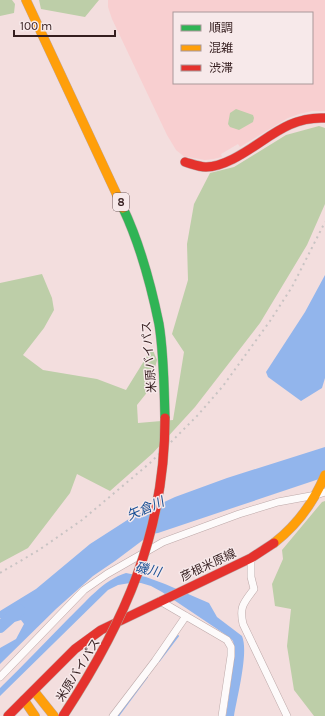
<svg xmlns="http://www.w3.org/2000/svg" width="325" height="716" font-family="Karla,'Noto Sans JP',sans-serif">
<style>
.built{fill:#f8cfd0;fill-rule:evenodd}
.green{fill:#bdcea8}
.water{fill:#92b5ec}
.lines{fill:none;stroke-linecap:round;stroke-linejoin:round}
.stream{stroke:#92b5ec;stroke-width:2}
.river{stroke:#92b5ec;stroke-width:12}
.street-casing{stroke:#bda9a9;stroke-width:8}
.fast-casing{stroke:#bda9a9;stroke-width:10}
.slow-casing{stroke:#bda9a9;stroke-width:10}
.jam-casing{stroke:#bda9a9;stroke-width:10}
.street{stroke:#fdfafa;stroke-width:7}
.fast{stroke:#30b455;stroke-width:9}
.slow{stroke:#ff9f0a;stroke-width:9}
.jam{stroke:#e5322d;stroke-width:9}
.rail{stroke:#c8c3c3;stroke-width:2;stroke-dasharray:2 4;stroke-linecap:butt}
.jam-bridge-casing{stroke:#b4a192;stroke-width:10;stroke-linecap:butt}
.jam-bridge{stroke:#e5322d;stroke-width:9}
.labels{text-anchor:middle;stroke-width:3;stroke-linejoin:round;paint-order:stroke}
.shield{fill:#f7e9ea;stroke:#6f5b5c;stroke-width:1}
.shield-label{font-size:11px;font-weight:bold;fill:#351e1f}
.street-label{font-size:12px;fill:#351e1f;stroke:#f7e9ea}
.water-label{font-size:13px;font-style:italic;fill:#164e94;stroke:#f7e9ea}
</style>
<rect width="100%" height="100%" fill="#f3dede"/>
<path class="built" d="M108 0H325V111H312L299 114 288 118 240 147 238 144 221 154 222 157 214 159 205 160 188 157 187 159 176 150 167 135 112 19 108 7ZM174 13H312V83H174Z"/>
<path class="green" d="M0 0H12L15 4 14 13 0 16Z
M39 0H99L85 17 41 9Z
M236 109 253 115 254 118 253 122 239 130 230 127 228 124 230 113Z
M319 126 325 128V204L307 245 260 323 195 407 153 453 110 491 77 474 70 493 28 548 0 563V283L42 274 52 298 54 310 44 328 23 355 43 370 97 379 126 390 152 348 157 360 149 390 137 405 138 423 173 420 184 352 172 334 188 280 187 244 194 204 210 173 234 167 286 135Z
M325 501V716H314L294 690 287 646 291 609 275 606 272 584 283 559 282 550 322 502Z"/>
<path class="water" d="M325 275V378L322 388 301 401 268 377 266 372 305 312Z
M325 447V477L158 533 151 534 115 561 93 576 56 609 0 664V648L16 639 24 624 21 620C13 623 7 623 0 618V611L36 589 90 544 132 517 175 497 227 478Z
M126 573 146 577 165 584 209 603 217 617 242 636C249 652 237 697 234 716H226L235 653 233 641 229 637 162 592 151 586 141 583H130L118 585 108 590 0 696V688C24 665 46 641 69 618 86 602 103 580 126 573Z"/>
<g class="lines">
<path class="stream" d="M159 661 178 636
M118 716 147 677"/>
<path class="river" d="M0 627 19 610"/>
<defs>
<path id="street" d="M251 558V577L254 589C244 603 239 606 243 624L287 716
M160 601 227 640 231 647V656L222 716
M0 677 84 590 107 574 163 542 239 514 278 502 316 495 325 492
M113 716 155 661 186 616"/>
<path id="fast" d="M123 208C140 244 151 285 159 324 164 355 164 387 165 418"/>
<path id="slow" d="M26 0 123 208
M274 543C297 525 314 502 325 475
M34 691 54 716
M24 700 35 716"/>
<path id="jam" d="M185 162C192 164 199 167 206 167 215 167 225 163 233 159 265 143 286 116 325 118
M8 716 75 649 101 630 251 558 274 543"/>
</defs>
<use href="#street" class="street-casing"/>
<use href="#fast" class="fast-casing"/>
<use href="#slow" class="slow-casing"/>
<use href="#jam" class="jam-casing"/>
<use href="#street" class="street"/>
<use href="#fast" class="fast"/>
<use href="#slow" class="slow"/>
<use href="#jam" class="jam"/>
<path class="rail" d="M0 573 39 550 82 520 150 463 198 415 223 386 270 321 292 287 325 222"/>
<defs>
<path id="jam-bridge" d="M63 716C125 622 165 532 165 418"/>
</defs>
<use href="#jam-bridge" class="jam-bridge-casing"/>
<use href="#jam-bridge" class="jam-bridge"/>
</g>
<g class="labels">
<rect class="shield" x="113" y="193" width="16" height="18" rx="3"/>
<g class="shield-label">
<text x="121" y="206">8</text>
</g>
<g class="street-label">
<text transform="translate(149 357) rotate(-95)" y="4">米原バイパス</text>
<text transform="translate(208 565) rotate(-25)" y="4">彦根米原線</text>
<text transform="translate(78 670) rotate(-58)" y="4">米原バイパス</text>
</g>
<g class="water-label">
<text transform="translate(145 508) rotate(-23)" y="5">矢倉川</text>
<text transform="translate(148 569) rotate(13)" y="5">磯川</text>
</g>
</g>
<rect x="173" y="12" width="140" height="72" fill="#f7e9ea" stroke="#a99899"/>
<rect x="181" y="25" width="20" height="6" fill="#30b455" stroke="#a99899"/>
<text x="209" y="32" font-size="12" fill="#351e1f">順調</text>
<rect x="181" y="45" width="20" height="6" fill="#ff9f0a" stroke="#a99899"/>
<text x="209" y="52" font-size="12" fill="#351e1f">混雑</text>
<rect x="181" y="65" width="20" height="6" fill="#e5322d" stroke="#a99899"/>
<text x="209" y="72" font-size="12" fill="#351e1f">渋滞</text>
<path d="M14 30v6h101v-6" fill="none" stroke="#351e1f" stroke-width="2"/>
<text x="20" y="30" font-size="12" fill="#351e1f" stroke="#f7e9ea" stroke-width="3" paint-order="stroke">100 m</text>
</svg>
